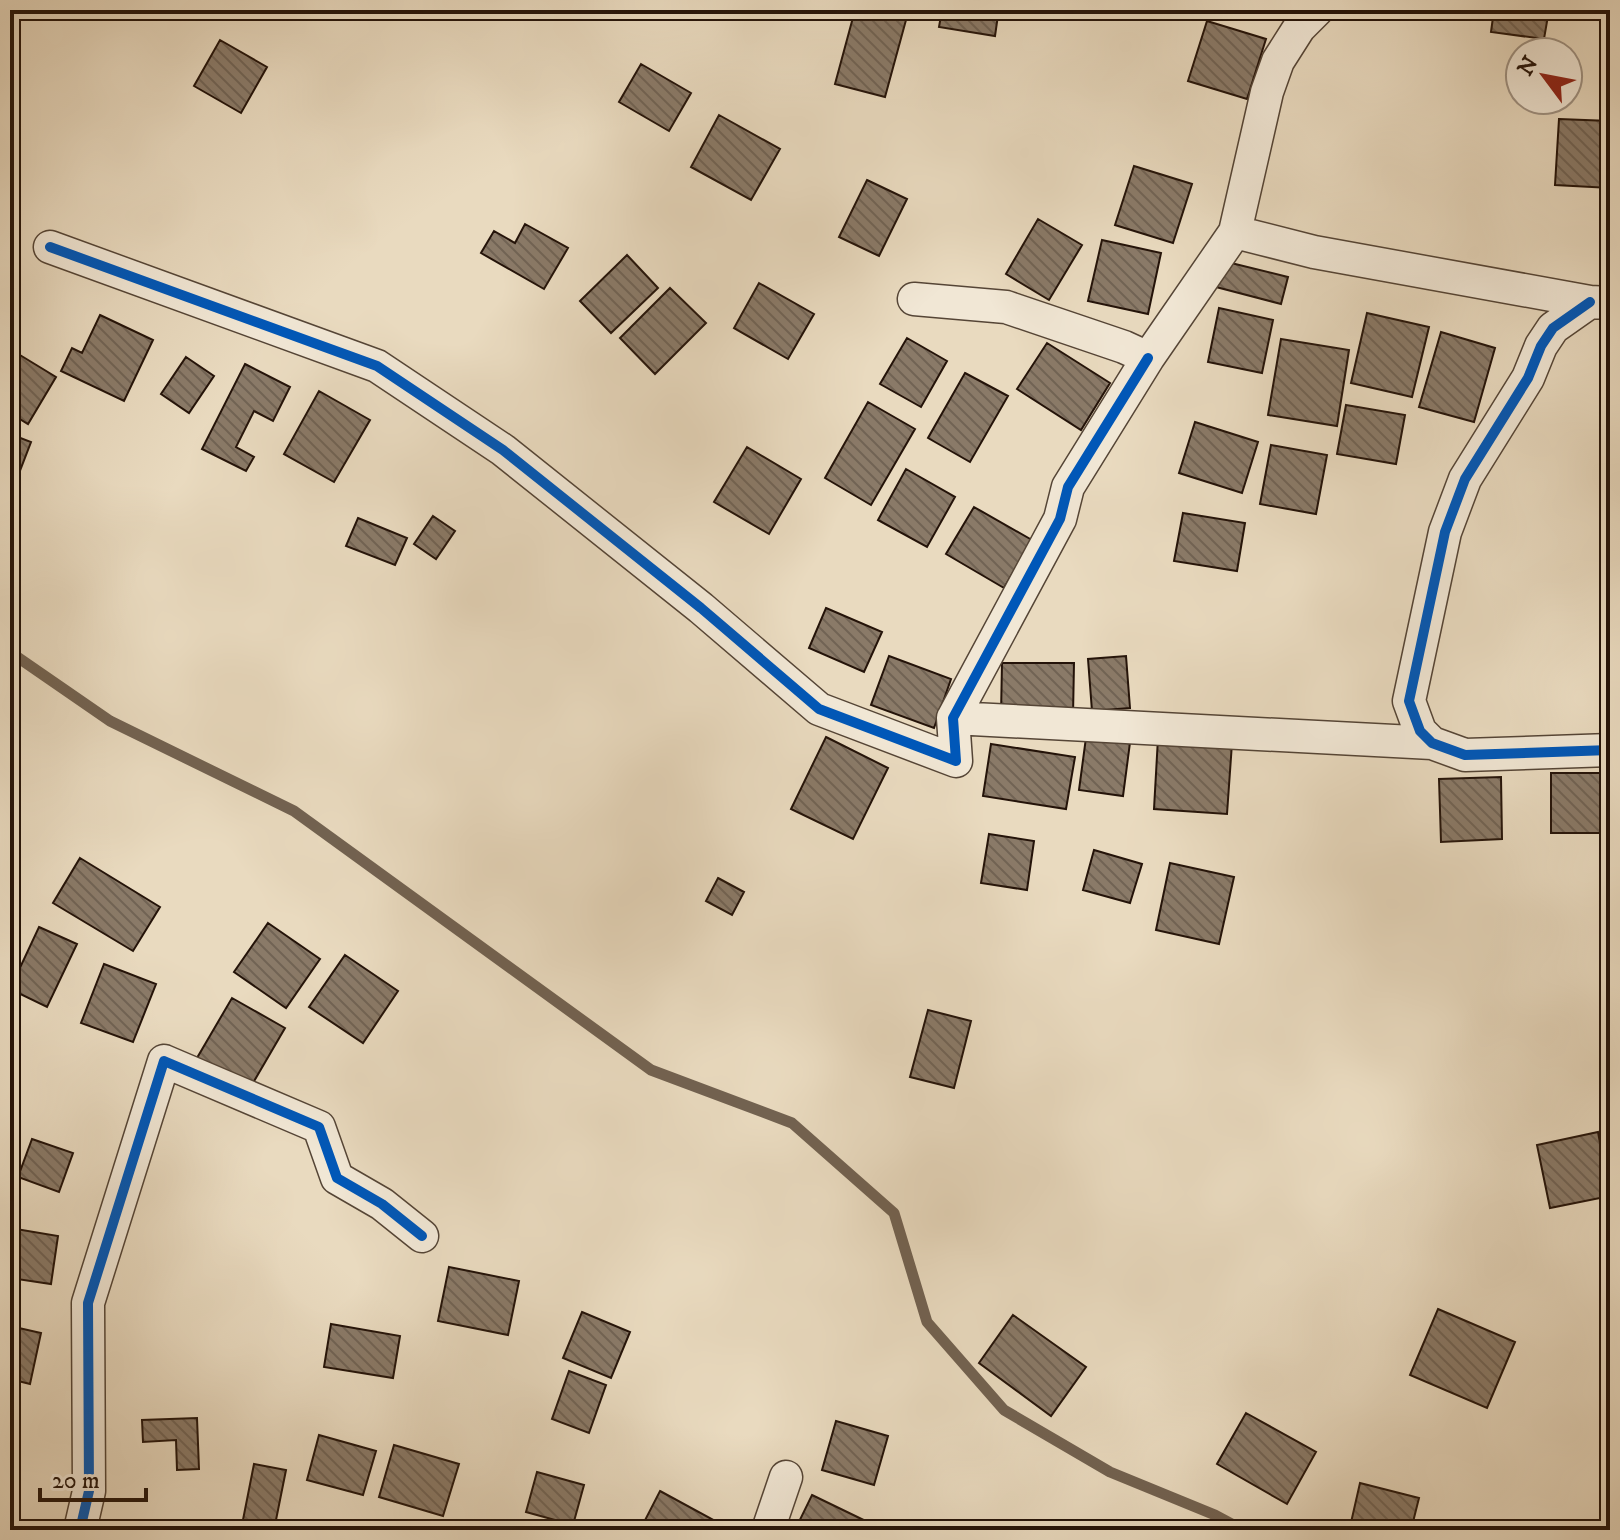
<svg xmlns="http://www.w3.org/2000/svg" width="1620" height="1540" font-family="'IM FELL DW Pica',serif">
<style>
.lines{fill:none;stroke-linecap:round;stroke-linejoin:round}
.stream{stroke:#726251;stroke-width:11}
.building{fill:url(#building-back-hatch);stroke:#241309;stroke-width:2}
.street-casing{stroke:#554536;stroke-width:35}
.street{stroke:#f1e7d5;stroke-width:32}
.cycleway-casing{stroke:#f1e7d5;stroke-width:15}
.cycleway{stroke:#0057b8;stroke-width:10}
</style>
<defs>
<pattern id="building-back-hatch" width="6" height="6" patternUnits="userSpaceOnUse" patternTransform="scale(2)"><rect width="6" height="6" fill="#8a7a68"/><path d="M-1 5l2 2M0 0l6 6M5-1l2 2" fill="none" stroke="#716354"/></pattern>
</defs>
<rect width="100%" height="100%" fill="#e9dabf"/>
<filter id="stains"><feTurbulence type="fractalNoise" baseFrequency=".0025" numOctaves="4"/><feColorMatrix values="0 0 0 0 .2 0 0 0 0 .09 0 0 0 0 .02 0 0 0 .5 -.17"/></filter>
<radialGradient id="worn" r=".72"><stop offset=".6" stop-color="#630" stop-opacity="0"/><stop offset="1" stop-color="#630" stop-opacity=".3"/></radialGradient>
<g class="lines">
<path class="stream" d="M10 652 110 721 294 811 651 1070 792 1123 894 1213 927 1322 1004 1410 1110 1472 1215 1515 1243 1530"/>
</g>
<path class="building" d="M855 10H868L906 20 885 97 835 84Z
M942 10H969L998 15 995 36 939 27Z
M1494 10H1549L1544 39 1491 32Z
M1576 10H1610V21L1575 18Z
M1207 21 1266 39 1247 99 1188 81Z
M220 40 267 67 241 113 194 86Z
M641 64 691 93 669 131 619 102Z
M719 115 780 149 751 200 691 167Z
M1559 119 1610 121V188L1555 185Z
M1134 166 1192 184 1173 243 1115 225Z
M867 180 907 199 879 256 839 237Z
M1038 219 1082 245 1049 300 1006 274Z
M525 224 568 248 544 289 481 253 494 231 515 243Z
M1102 240 1161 253 1148 314 1088 301Z
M627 255 658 288 611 333 580 301Z
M1223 261 1288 277 1281 304 1216 287Z
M759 283 814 314 788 359 734 328Z
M670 288 706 323 655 374 620 338Z
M1219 308 1273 320 1262 373 1208 362Z
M1367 313 1429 327 1412 397 1351 383Z
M100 315 153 340 124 401 61 371 72 348 82 353Z
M1441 332 1495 348 1474 422 1419 407Z
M907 338 947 361 921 407 880 384Z
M1281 339 1349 350 1337 426 1268 415Z
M1047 343 1110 383 1081 430 1017 389Z
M15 352 56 377 28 424 10 413V360Z
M186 357 214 376 189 413 161 394Z
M245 364 290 387 273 421 254 411 236 447 254 457 246 471 202 449Z
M965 373 1008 396 970 462 928 438Z
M319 391 370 420 334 482 284 454Z
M868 402 915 429 871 505 825 478Z
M1346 405 1405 415 1396 464 1337 454Z
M1195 422 1258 442 1242 493 1179 473Z
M10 434 31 442 16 481 10 478Z
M1271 445 1327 455 1316 514 1260 504Z
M747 447 801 479 769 534 714 502Z
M906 469 955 497 927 547 878 520Z
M974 507 1032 540 1004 588 946 554Z
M1183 513 1245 523 1237 571 1174 561Z
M433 516 455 531 436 559 414 544Z
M358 518 407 538 395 565 346 546Z
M826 608 882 632 864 672 809 648Z
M889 656 951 679 934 728 871 705Z
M1126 656 1130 708 1092 711 1088 659Z
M1002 663H1074L1073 716 1001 715Z
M1087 730 1131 735 1123 796 1079 790Z
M826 737 888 768 853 839 791 809Z
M1158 738 1232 743 1227 814 1154 809Z
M991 744 1075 757 1066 809 983 796Z
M1551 773H1601V833H1551Z
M1501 777 1502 839 1441 842 1439 779Z
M989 834 1034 841 1027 890 981 883Z
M1094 850 1142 864 1130 903 1083 890Z
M80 858 160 907 133 951 53 903Z
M1170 863 1234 877 1219 944 1156 930Z
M718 878 744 892 732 915 706 901Z
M268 923 320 959 286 1008 234 972Z
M39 927 77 944 47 1007 10 989Z
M345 955 398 991 363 1043 309 1007Z
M104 964 156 984 133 1042 81 1023Z
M232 998 285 1028 250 1088 197 1058Z
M928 1010 971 1021 954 1088 910 1077Z
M1598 1132 1610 1196 1550 1208 1537 1145Z
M32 1139 73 1153 59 1192 18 1177Z
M10 1228 58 1236 51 1284 10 1278Z
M449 1267 519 1281 508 1335 438 1321Z
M1438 1309 1515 1342 1487 1408 1410 1375Z
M582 1312 630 1332 611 1378 563 1358Z
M1013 1315 1086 1367 1051 1416 979 1363Z
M331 1324 400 1336 393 1378 324 1367Z
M10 1326 41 1333 30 1384 10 1379Z
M569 1371 606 1385 589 1433 552 1419Z
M1246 1413 1316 1452 1287 1504 1217 1464Z
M197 1418 199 1469 177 1470 176 1440 143 1442 142 1420Z
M836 1421 888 1436 874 1485 822 1470Z
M319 1435 376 1451 363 1495 307 1480Z
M394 1445 459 1464 443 1516 379 1497Z
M254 1464 286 1470 274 1530H241Z
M537 1472 584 1485 573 1525 526 1512Z
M1360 1483 1419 1498 1411 1530H1364L1350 1527Z
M660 1491 730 1529 729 1530H640Z
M812 1495 872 1524 869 1530H795Z"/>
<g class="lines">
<defs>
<path id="street" d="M1235 232 1267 92 1278 61 1299 28 1317 10
M50 247 377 366 503 450 701 608 819 709 956 761 953 718 1060 519 1068 487 1148 358
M914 299 1006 307 1124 347 1148 358 1235 232 1314 252 1590 302 1610 303
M1590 302 1553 328 1541 346 1528 378 1465 479 1445 532 1409 701 1420 731 1432 743 1465 755 1610 750
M953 718 1432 743
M80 1530 89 1491 88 1303 164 1061 319 1127 337 1178 382 1204 422 1236
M768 1530 786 1477"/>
</defs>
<use href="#street" class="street-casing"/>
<use href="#street" class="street"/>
<defs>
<path id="cycleway" d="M50 247 377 366 503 450 701 608 819 709 956 761 953 718 1060 519 1068 487 1148 358
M1590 302 1553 328 1541 346 1528 378 1465 479 1445 532 1409 701 1420 731 1432 743 1465 755 1610 750
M80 1530 89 1491 88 1303 164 1061 319 1127 337 1178 382 1204 422 1236"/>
</defs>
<use href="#cycleway" class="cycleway-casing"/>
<use href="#cycleway" class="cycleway"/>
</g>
<rect width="1620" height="1540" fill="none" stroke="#e9dabf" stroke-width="40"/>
<rect x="12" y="12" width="1596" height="1516" fill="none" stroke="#241309" stroke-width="4"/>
<rect x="20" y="20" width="1580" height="1500" fill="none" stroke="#241309" stroke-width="2"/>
<g transform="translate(1544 76) rotate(302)"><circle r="38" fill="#f1e7d5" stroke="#9f9283" stroke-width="2"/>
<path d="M0-6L14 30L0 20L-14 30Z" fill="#8f2418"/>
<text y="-12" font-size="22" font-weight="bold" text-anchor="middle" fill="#241309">N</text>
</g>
<path d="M40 1488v12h106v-12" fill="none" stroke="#241309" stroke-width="4"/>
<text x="52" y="1488" font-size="24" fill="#241309" stroke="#f1e7d5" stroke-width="6" paint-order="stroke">20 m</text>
<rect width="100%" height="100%" filter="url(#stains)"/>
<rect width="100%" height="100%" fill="url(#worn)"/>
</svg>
